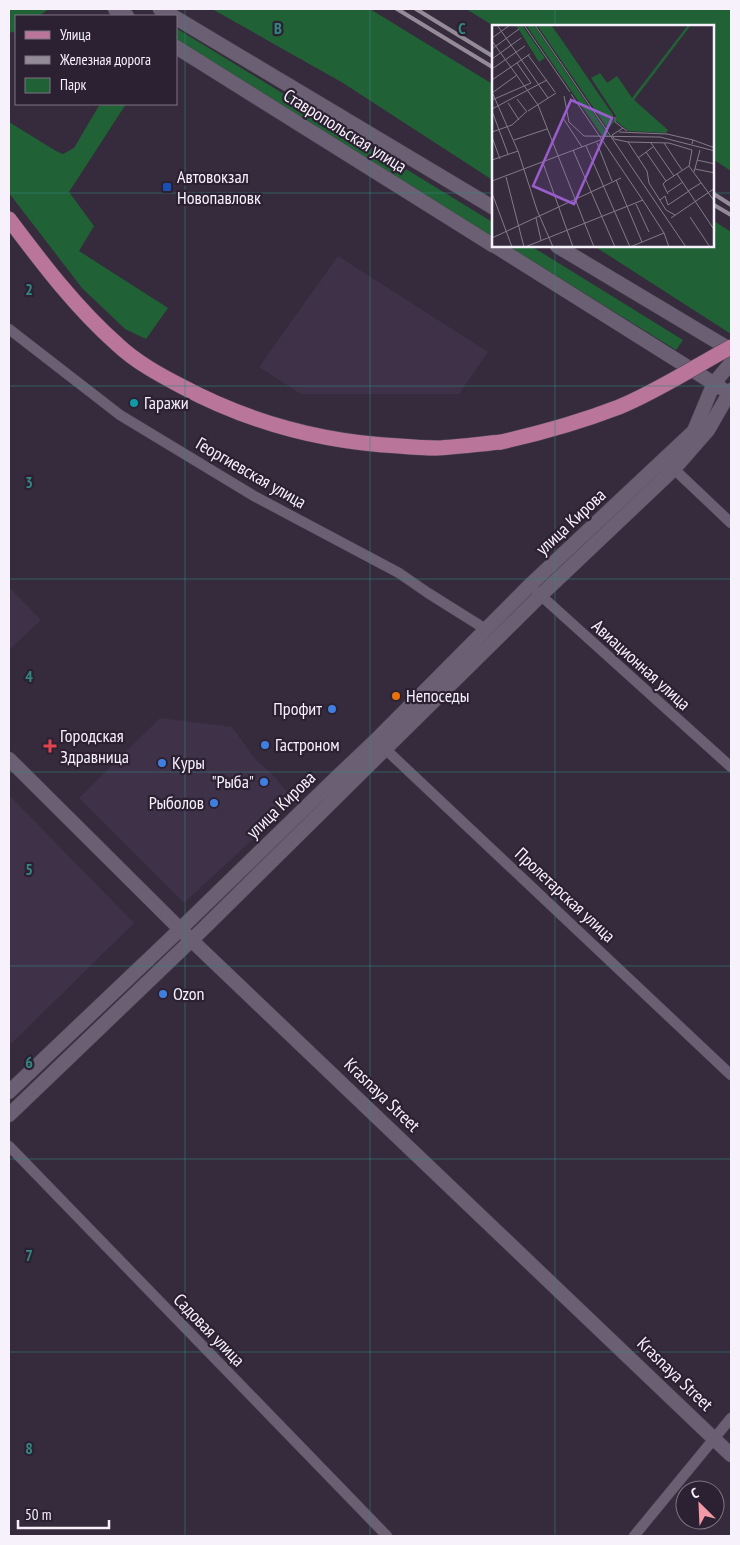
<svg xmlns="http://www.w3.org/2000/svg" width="740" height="1545" font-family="'PT Sans Narrow',sans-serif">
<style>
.built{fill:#3f3148}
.green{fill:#206136}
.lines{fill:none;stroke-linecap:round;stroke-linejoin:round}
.street-casing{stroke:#514857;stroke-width:11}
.secondary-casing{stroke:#514857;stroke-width:15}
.primary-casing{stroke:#514857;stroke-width:16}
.street{stroke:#6b6073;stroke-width:10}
.secondary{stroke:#6b6073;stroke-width:14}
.primary{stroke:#b9769a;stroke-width:15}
.rail{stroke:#948b99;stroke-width:4}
.primary-bridge-casing{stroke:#514857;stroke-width:16;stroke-linecap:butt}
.primary-bridge{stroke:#b9769a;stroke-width:15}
.grid{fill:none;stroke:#328883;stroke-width:1;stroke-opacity:0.55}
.transit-dot{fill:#1a4fb4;stroke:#2c2132;stroke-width:2}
.culture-dot{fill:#0f9aa8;stroke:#2c2132;stroke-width:2}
.food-dot{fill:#e8710a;stroke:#2c2132;stroke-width:2}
.shop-dot{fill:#3f7fe0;stroke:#2c2132;stroke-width:2}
.health-dot{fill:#e0444e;stroke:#2c2132;stroke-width:2}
.labels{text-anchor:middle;stroke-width:4.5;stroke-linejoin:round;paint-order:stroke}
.street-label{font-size:18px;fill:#f7f1fc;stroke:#2c2132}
.poi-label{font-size:18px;fill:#f7f1fc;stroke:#2c2132;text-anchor:start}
.inset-road{fill:none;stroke:#837a89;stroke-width:1}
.view{fill:#9a5dce;fill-opacity:0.15;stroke:#9a5dce;stroke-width:2.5}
.inset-edge{fill:none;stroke:#f7f1fc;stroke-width:2.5}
.grid-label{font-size:16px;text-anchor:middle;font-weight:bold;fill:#328883;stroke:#2c2132;stroke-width:4.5;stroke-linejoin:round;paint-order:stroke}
</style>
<rect width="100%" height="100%" fill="#362b3c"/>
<path class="built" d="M338 256 488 352 459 394H301L259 367Z
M9 587 41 620 9 650Z
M160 718 232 727 255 759 274 776 294 801 184 903 79 798Z
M9 795 134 923 9 1046Z"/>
<path class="green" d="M9 9H49L39 16H16V31L9 33Z
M212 9H370L494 85V181L343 83Z
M466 9H731V171L714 160V26H494Z
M176 28 494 223V238L176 42Z
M100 104H126L69 192 94 226 79 251 168 308 146 339 125 329 82 288 9 193V122L56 151 63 154 74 148Z
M714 221 731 232V334L594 246H714Z
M508 246H531L683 340 676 350Z"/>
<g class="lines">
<defs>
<path id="street" d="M9 329 120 415 254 496 399 573 428 593 487 630
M674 469 731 523
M537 592 731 767
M381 745 731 1075
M9 1146 387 1536
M634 1536 731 1418"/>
<path id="secondary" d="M115 9 127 16
M160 9 173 16
M176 18 494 208
M176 47 494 246
M495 246 721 388
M557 246 731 350
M9 759 186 935 731 1455
M9 1092 171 938 338 776 376 740 530 585 694 431 714 383 731 363
M9 1115 202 930 540 596 674 469 708 430 731 390"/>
<path id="primary" d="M9 219C42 263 76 308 118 345 136 362 160 375 181 386 250 423 321 442 399 446 411 447 424 448 437 448 458 447 480 444 501 442"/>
</defs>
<use href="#street" class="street-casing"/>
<use href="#secondary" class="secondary-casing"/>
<use href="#primary" class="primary-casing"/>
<use href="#street" class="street"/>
<use href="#secondary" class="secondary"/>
<use href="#primary" class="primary"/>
<path class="rail" d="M397 9 494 68
M416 9 494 57
M714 194 731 205
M714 205 731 215"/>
<defs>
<path id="primary-bridge" d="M501 442C541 433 580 422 619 407 658 391 694 367 731 347"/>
</defs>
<use href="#primary-bridge" class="primary-bridge-casing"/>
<use href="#primary-bridge" class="primary-bridge"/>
</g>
<path class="grid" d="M185 9V1536M370 9V1536M555 9V26M9 193H494M714 193H731M555 246V1536M9 386H731M9 579H731M9 772H731M9 966H731M9 1159H731M9 1352H731"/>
<rect class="transit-dot" x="162" y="182" width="10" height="10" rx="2.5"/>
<circle class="culture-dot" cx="134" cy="403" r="5"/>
<circle class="food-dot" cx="396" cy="696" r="5"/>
<g class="shop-dot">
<circle cx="332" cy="709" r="5"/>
<circle cx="265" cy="745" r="5"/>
<circle cx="162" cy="763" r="5"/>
<circle cx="264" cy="782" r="5"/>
<circle cx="214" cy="803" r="5"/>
<circle cx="163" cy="994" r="5"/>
</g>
<path class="health-dot" d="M47.5 738.5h5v5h5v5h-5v5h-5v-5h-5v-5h5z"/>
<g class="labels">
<g class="street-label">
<text transform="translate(345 131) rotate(32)" y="6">Ставропольская улица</text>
<text transform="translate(251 473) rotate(30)" y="6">Георгиевская улица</text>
<text transform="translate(571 522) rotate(-43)" y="6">улица Кирова</text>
<text transform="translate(641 665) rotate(42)" y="6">Авиационная улица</text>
<text transform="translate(281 805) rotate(-44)" y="6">улица Кирова</text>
<text transform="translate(565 895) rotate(43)" y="6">Пролетарская улица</text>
<text transform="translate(382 1095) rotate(44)" y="6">Krasnaya Street</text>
<text transform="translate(209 1330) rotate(46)" y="6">Садовая улица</text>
<text transform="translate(675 1374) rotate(44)" y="6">Krasnaya Street</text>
</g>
<g class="poi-label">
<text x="177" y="183">Автовокзал<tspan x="177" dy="21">Новопавловк</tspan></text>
<text x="144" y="409">Гаражи</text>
<text x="406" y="702">Непоседы</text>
<text x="322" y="715" text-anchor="end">Профит</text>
<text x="60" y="742">Городская<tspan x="60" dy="21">Здравница</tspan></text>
<text x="275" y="751">Гастроном</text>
<text x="172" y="769">Куры</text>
<text x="254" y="788" text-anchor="end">"Рыба"</text>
<text x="204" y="809" text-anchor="end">Рыболов</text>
<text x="173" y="1000">Ozon</text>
</g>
</g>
<g transform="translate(492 25)">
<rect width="222" height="222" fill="#362b3c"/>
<path d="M24 0H30L53 33 47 37ZM34 0H42L117 111 111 112ZM45 0H59L67 11 121 90 122 97 116 104ZM196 0H199L142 75 176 105 174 108 137 106 124 96V91L99 53 108 48 115 58 125 51 140 73Z" fill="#206136"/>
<path class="inset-road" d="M5 0 56 73M32 0 78 67M43 0 194 222M0 13 18 0M0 16 46 80 102 222M0 24 27 4M36 30 63 67M0 34 29 13M0 44 33 21M0 55 38 29M0 67 26 126 45 185 61 222M0 68 25 50M79 69 152 177M72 71 77 97 92 111 168 112 223 126M25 74 35 87M0 75 39 58 25 38M16 78 27 95M0 84 55 55M0 86 16 129M36 86 64 68M123 92V97L135 106M71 93 90 122M131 103 120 110 122 114 136 117 177 118 200 125 197 141 174 156M0 107 20 100 34 87M127 107 175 109 201 115 200 119M0 112 8 134M22 115 55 104M201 115 223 123M136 117 155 146 157 158 174 185 183 190M105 118 120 156M159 118 182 151M172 118 190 145M94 121 138 222 172 208M81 125 123 222M154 127 174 156 171 159 176 169M146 133 161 122M0 135 26 126M205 135 223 139M51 138 81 222M197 141 223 177M203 144 223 148M202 147 208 125M185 149 223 206M14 152 32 222M124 155 150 217M0 156 111 114M196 166 209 158M176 167 191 157M0 168 20 222M168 175 173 171 176 180 197 166M152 177 172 208 177 222M144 179 157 207M198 192 218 222M44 193 49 215M179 193 223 163M0 213 129 153M33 222 151 175"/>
<path class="view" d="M79 75 120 93 82 179 41 161Z"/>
<rect width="222" height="222" class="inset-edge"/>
</g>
<g class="grid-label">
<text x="278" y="34">B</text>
<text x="462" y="34">C</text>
<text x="29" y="295">2</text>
<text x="29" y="488">3</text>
<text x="29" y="682">4</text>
<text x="29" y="875">5</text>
<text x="29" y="1068">6</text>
<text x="29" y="1261">7</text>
<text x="29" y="1454">8</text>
</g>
<rect width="740" height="1545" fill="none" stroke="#f7f1fc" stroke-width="20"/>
<rect x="15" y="15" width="162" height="90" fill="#2c2132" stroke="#7d7483"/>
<rect x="25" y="31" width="25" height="8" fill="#b9769a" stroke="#7d7483"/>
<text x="60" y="40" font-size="15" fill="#f7f1fc">Улица</text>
<rect x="25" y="56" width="25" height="8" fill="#948b99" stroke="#7d7483"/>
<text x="60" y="65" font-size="15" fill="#f7f1fc">Железная дорога</text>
<rect x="25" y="78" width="25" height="15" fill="#206136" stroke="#7d7483"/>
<text x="60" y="90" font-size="15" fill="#f7f1fc">Парк</text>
<g transform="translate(700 1505) rotate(336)"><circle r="24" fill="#2c2132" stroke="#7d7483"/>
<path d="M0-4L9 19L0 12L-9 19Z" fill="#f39aa8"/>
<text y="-8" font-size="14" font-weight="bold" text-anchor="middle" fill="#f7f1fc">С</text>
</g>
<path d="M18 1520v8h91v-8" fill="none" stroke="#f7f1fc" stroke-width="2.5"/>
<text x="25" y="1520" font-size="15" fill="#f7f1fc" stroke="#2c2132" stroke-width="4" paint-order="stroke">50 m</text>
</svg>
